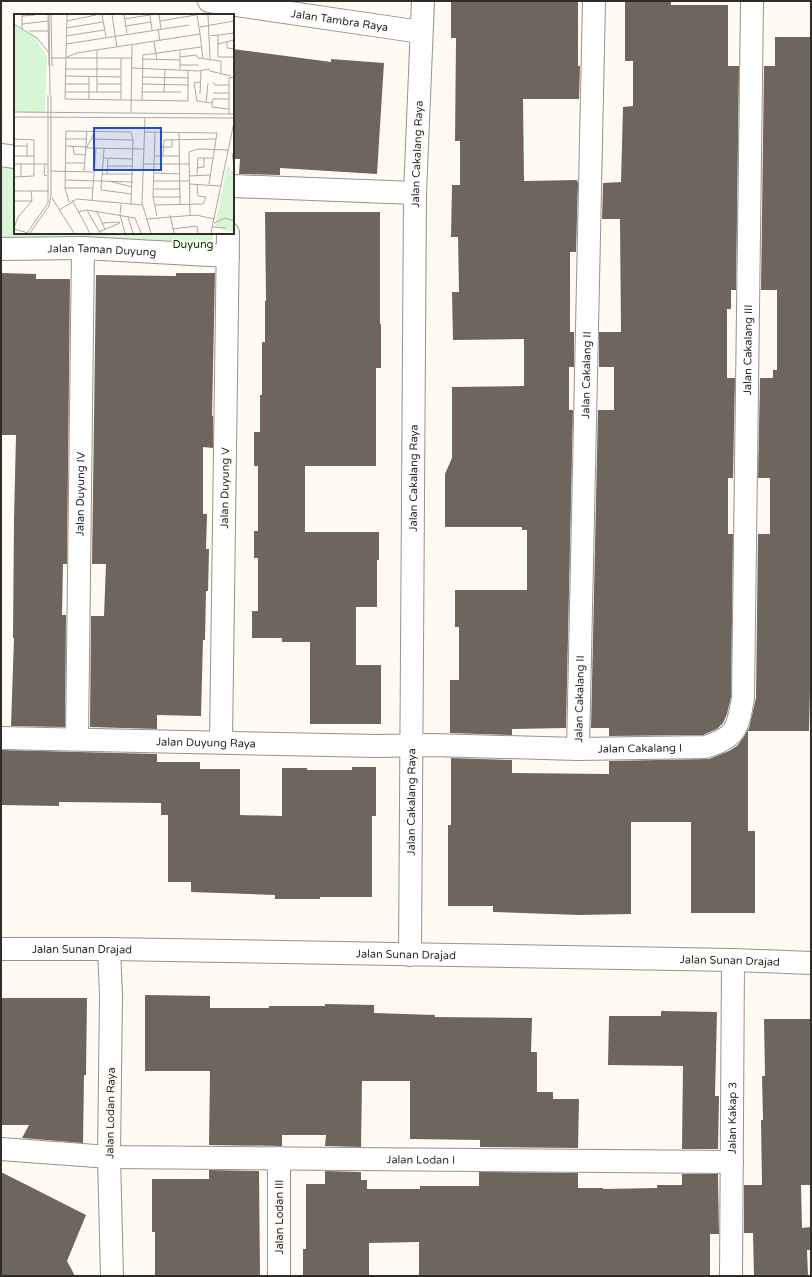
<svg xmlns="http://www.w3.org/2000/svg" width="812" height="1277" font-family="'Varela Round',sans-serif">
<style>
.green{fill:#d7f6d5}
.building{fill:#6e655d}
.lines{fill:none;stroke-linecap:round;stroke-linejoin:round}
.minor-casing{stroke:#999389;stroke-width:24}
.minor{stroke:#fff;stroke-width:22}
.labels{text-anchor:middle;stroke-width:4;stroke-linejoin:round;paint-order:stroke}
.street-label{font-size:11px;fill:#302d29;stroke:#fffbf4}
.park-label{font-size:11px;fill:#003a02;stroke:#fffbf4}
.inset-road{fill:none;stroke:#aca9a3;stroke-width:1}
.view{fill:#1d4ed8;fill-opacity:0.15;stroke:#1d4ed8;stroke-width:2}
.inset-edge{fill:none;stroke:#302d29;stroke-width:2}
</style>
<rect width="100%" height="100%" fill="#fffbf4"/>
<path class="green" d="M1 166 15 168V233H213V257L1 249Z"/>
<path class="building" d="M451 1H578V66H580L579 99H523L524 181 577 180 578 183 576 252H570V332H574V367H569V410H573L566 728 512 729V735L450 733V680H459V627H455V590H527V530H522V527H445V474L452 458V387L524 386V339L453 340 452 292H459L458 237H451L452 185H460V141H455L456 38H451Z
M625 1H671V5H728V66H739L736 290H731V309H727V378H735L733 478H728V534H733L731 697 727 714 723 723 717 729 703 735 609 736V728H591L598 410H614V367H599V332H621L620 219H602L603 183 621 182 623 107 633 106V61H625Z
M775 37H811L810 690 809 731H748V831H755V913H691V822H631V914L580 915 493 912V906H448V825H451V758L512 760V773L609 774V761L709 759 729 751 737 746 743 738 749 728 756 698 758 534H770V478H758L760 378H773V370H777V290H761L764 66H775Z
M233 49 331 62V59L384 63 377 174 280 168V175L239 174 240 159H233Z
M265 212H380V324H381V368H376V466H305V532H379V560H377V607H356V665H381V724H310V642H282V638H252V611H258V558H254V531H258V466H254V432H260V395H262V342H265V301H266Z
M1 273 36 274V279H70L67 564H63L62 615H66L65 727 11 726 14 638H13L14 520 16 435H1Z
M176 273H215L212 416H213V448L203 447V514H207L206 549H209L208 591H206L205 640H203L201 716 157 715V729L90 727 91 616H104L106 564H92L96 275 176 276Z
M1 750 157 754V762H200V769H240V815L282 816V768H307V770H352V767H376V816H372V897H320V899H275V895L191 892V882H168V815H161V803L59 802V806L1 805Z
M145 995 210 996V1008H269V1006H325V1004L374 1005V1013L435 1015V1017L532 1018 531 1052H537V1092H553V1099H579L578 1148 480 1147V1140L410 1139V1081H362L361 1147 325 1146 326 1135H282V1146L209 1145 210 1071H145Z
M1 998H87L86 1075H84L83 1143 22 1138 29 1125H1Z
M661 1011 717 1012 715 1096H719L718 1149H682L683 1066 608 1065 609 1016H661Z
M764 1019H811V1185H801L802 1228 811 1227V1250H807L808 1276H754L753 1233H744V1185H762L761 1120H763L762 1076H765Z
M209 1170 259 1171 260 1276H155V1232H152V1179H209Z
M325 1171 361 1172V1180H367V1189H420V1186H479V1172L578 1173V1188H603V1189L657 1188V1185H682V1174H718L719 1234H710V1276H419V1242L369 1243V1276H303V1249H306V1184H325Z
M1 1172 86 1215 67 1261 75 1276H1Z"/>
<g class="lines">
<defs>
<g id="minor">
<path id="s1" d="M209 1 421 32"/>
<path d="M1 155 15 157"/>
<path d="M233 186 415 193"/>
<path id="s2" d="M1 249 83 248 228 256"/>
<path id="s3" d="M1 738 377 746 432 745 578 749 705 747C736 738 738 728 743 698L752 1"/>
<path id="s4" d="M77 739 83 248"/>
<path id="s5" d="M221 742 228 233"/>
<path id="s6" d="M578 749 594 1"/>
<path id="s7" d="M1 949H109L733 960 811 963"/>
<path d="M109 949 111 995 109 1157 112 1276"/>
<path id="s8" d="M410 955 415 193 423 1"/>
<path id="s9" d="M1 1149 109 1157 732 1162"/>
<path d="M279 1158V1276"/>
<path id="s10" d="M731 1276 733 960"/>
</g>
</defs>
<use href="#minor" class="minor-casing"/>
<use href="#minor" class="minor"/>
</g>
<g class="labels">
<g class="street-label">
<text dy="4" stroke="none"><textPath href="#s1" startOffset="132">Jalan Tambra Raya</textPath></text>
<text dy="4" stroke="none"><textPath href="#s8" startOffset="801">Jalan Cakalang Raya</textPath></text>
<text dy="4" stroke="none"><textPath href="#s2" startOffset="101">Jalan Taman Duyung</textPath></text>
<text dy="4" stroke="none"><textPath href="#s3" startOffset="1120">Jalan Cakalang III</textPath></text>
<text dy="4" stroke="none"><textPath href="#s6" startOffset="374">Jalan Cakalang II</textPath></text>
<text dy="4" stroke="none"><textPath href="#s8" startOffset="477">Jalan Cakalang Raya</textPath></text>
<text dy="4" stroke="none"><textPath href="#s5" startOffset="254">Jalan Duyung V</textPath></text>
<text dy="4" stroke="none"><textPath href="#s4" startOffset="245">Jalan Duyung IV</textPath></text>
<text dy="4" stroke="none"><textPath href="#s6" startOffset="50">Jalan Cakalang II</textPath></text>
<text dy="4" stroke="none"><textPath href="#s3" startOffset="205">Jalan Duyung Raya</textPath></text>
<text dy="4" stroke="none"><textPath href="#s3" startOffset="639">Jalan Cakalang I</textPath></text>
<text dy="4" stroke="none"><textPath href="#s8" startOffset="153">Jalan Cakalang Raya</textPath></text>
<text dy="4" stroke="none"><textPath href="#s7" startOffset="81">Jalan Sunan Drajad</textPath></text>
<text dy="4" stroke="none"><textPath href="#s7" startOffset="405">Jalan Sunan Drajad</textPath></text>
<text dy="4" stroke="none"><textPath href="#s7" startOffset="729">Jalan Sunan Drajad</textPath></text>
<text transform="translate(110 1113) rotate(-89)" y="4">Jalan Lodan Raya</text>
<text dy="4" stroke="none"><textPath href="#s10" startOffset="158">Jalan Kakap 3</textPath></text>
<text dy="4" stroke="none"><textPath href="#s9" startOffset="420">Jalan Lodan I</textPath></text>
<text transform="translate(279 1217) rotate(-90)" y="4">Jalan Lodan III</text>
</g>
<g class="park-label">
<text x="193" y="248">Duyung</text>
</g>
</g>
<g transform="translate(14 14)">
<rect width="220" height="220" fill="#fffbf4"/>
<path d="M0 11 21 23 33 43 31 99 0 98ZM213 152 220 158V219L201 213Z" fill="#d7f6d5"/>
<path class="inset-road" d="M8 1V15M34 1 35 52M35 1 36 81M37 1 38 52M53 1 51 85 174 87V56M88 1 92 23M98 1 103 33M110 1 113 19M136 1 138 16M145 1 147 15M194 1 196 45M8 2 21 1M110 5 136 1M53 7 82 1M146 7 182 1M0 10 23 24 35 39M8 10 34 7M112 12 137 8M186 13 220 7M52 14 89 8M144 15 146 27M15 17H34M186 20 189 45M204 21V43H220M52 22 90 16M196 22 220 19M140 28 143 46M213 28V34L220 35M52 30 175 11M204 30 220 26M166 37V55M53 43 63 39 186 20 183 1M166 43 182 41 184 44 207 47V60M37 44H118M128 45 166 46M166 51H185M118 54 185 57 195 55 196 57 217 62M51 55H106M51 62 107 63M128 63 174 64M186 68 180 69 183 87 198 89M199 68 201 71H215M51 70H75M83 70H107M128 70 174 71M51 78H107M83 78V36M128 78H167M150 78 151 55M199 79H215M186 80 187 56M75 85V62M107 85V44M128 86 129 41 187 33M192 88 194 69M198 89V93L215 95M198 89 199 85H215M0 98 220 100M117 99 118 31M215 100V64L220 63M0 103 220 104M131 103 128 189 137 219M130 118 203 119 195 170M141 118 139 183 143 202M165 118 166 190M0 125 20 126V162L0 163M51 125H73M77 125 119 126M13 129V142M0 132H13M52 132 73 133 81 117M59 132 60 140 72 141M148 133H158V126M72 134 130 135M90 135 87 176 118 180M218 139 220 152M0 142H20M141 142H166M149 142 150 126 202 125M90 144 119 145M52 149H71M0 150H34M31 150 30 161 33 162M130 150H175M93 152H119M183 154 190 153V144M37 157 79 158M70 158 73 117M140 159 166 160M88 160H119M93 160 94 145M183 161 184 144H199M175 162 196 161M7 163V150M51 166 119 168M95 167 118 173M140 167H175M175 170 207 172M51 174H79M140 175H166M0 177H35M139 183H166M38 184 60 219M58 186 76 219M78 186 82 134M0 187H18M55 188 51 174 52 117 117 118 119 126 117 191M107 190 106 201 111 219M140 191 189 190 192 183 184 182 183 170M45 196 63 185 128 191M73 196 86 219M64 198 73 196 121 204 127 219M83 198 91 215M156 201 160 219M176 201 175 138 184 135 214 136M114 203 119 219M132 205 182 201 200 205M88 209 106 208M200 209 211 204 220 207M198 213 212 214M0 214 4 203 18 187 17 177M0 215 14 219M158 215 183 212 184 219M85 218 106 209M13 219 34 189V81M16 219 35 192 37 182V81M197 219 220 108"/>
<path class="view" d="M80 114H147V156H80Z"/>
<rect width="220" height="220" class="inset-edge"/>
</g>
<rect width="812" height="1277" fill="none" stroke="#302d29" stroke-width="4"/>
</svg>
